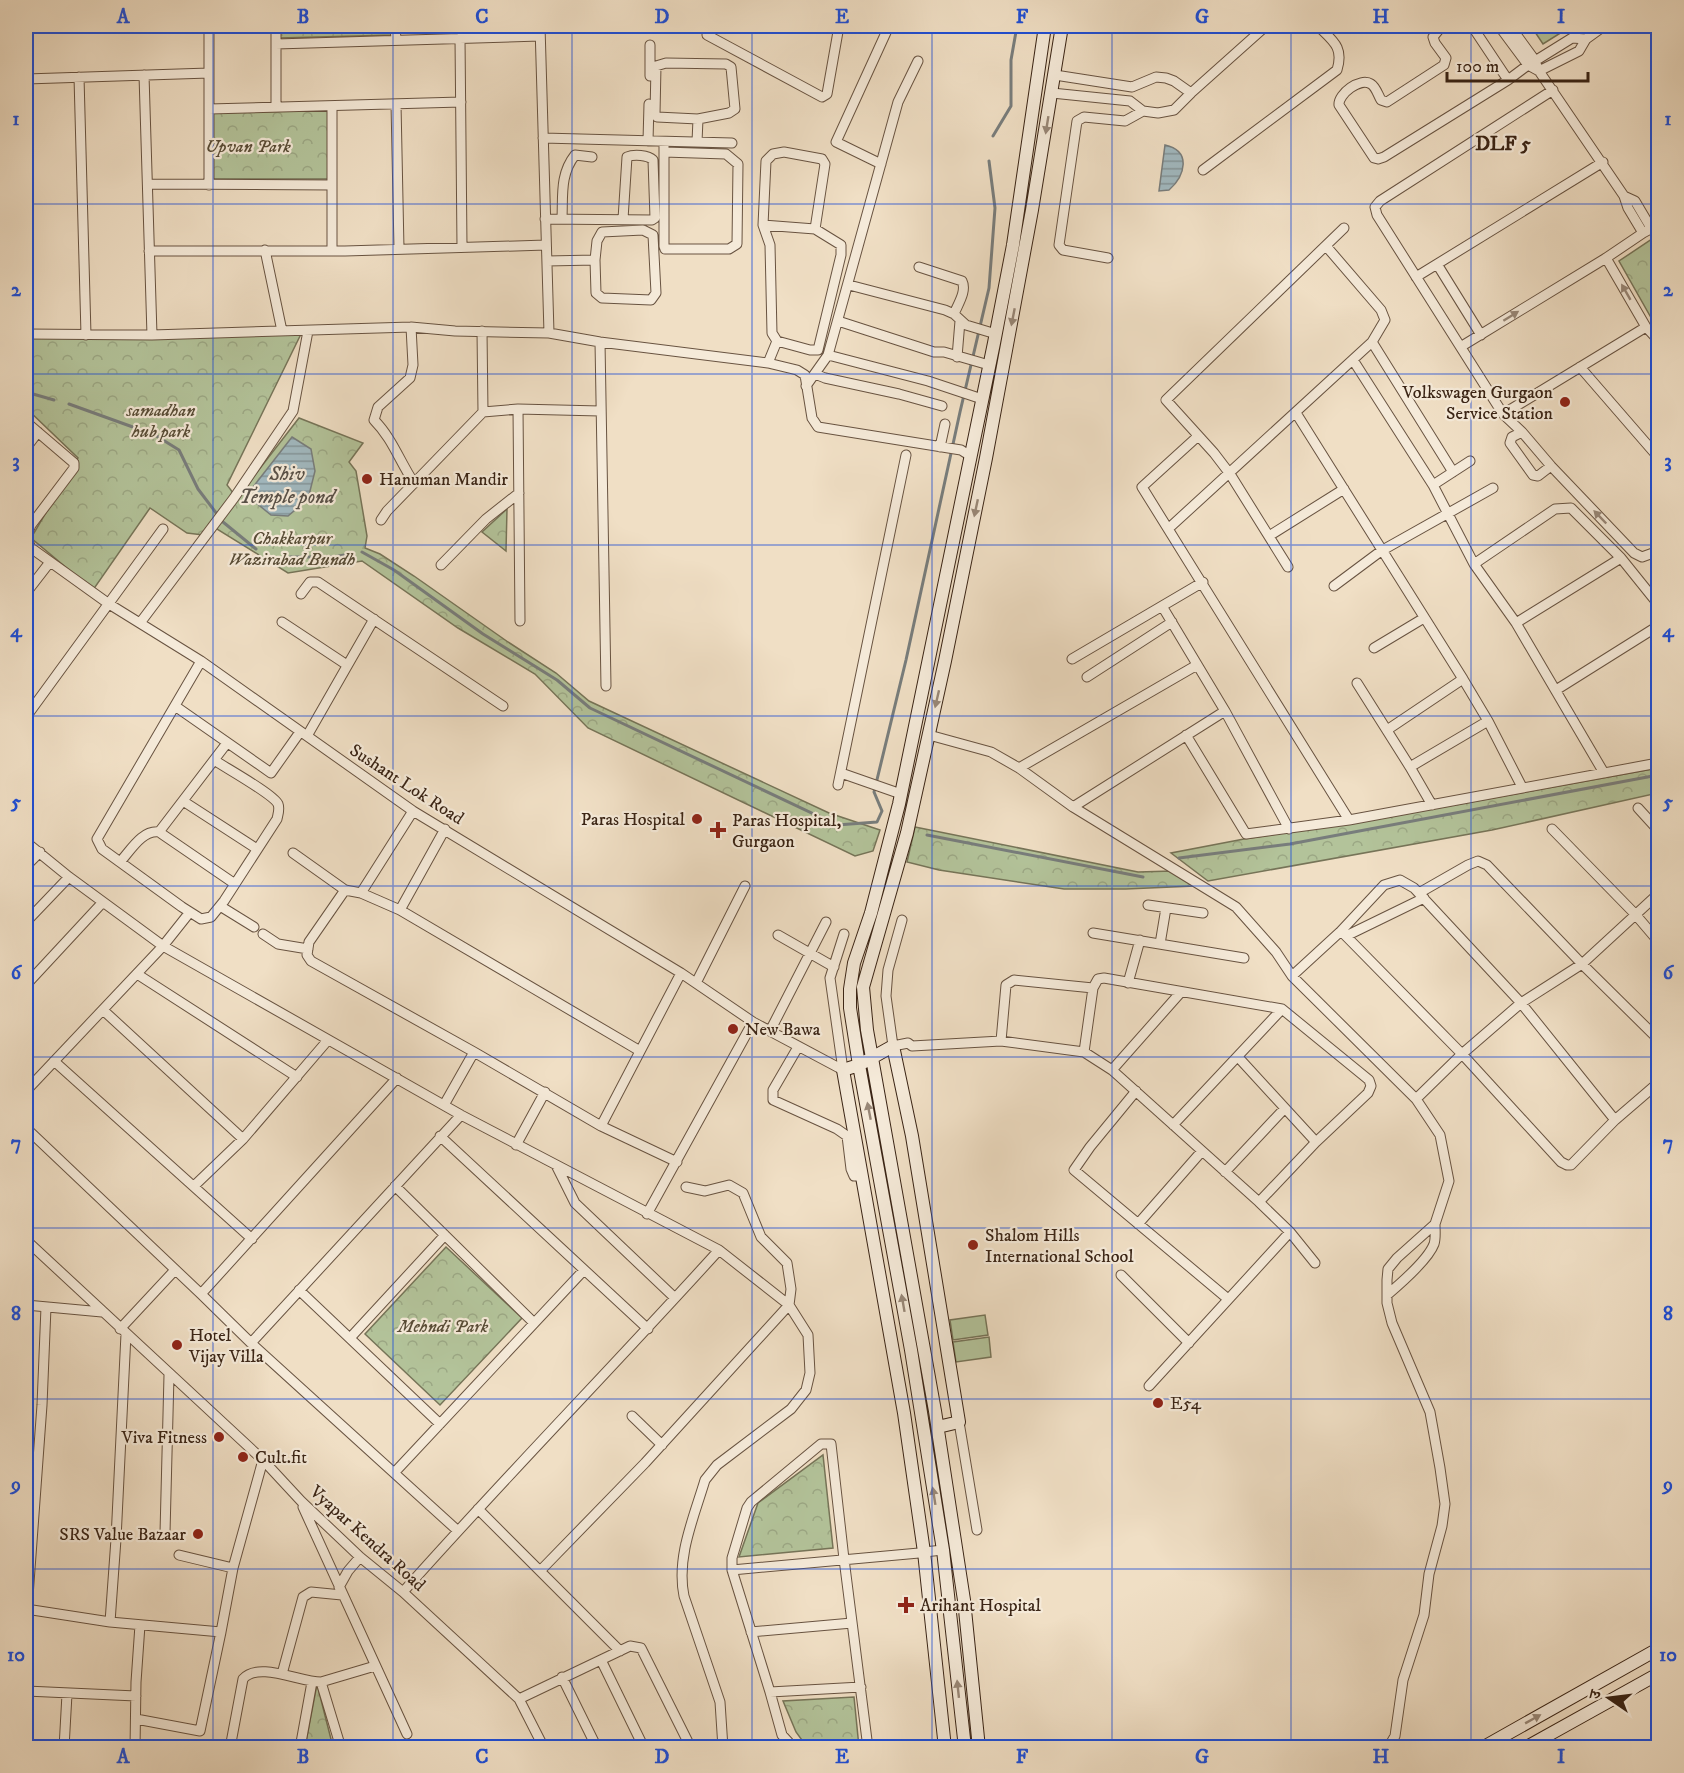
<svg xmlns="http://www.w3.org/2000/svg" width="1684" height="1773" font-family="'IM FELL DW Pica','Noto Serif Devanagari',serif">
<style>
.park{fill:url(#park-crowns);stroke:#767458;stroke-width:1.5}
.pitch{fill:#b3c39a;stroke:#767458;stroke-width:1.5}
.water{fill:url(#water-rules);stroke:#787d7c;stroke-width:1.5}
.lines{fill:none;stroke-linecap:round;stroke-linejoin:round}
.stream{stroke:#787d7c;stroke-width:3}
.street-casing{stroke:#685341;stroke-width:11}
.secondary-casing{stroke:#3a2415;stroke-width:14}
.street{stroke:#f5ead9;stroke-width:9}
.secondary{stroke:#f5ead9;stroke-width:12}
.oneway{fill:#988777}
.grid{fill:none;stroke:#1d4ed8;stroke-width:1.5;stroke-opacity:0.55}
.poi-dot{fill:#8f2418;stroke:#f5ead9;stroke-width:2}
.labels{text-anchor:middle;stroke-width:4.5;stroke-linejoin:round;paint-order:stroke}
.park-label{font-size:18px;font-style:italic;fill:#584c36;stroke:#f5ead9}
.poi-label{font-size:18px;fill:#3a2415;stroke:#f5ead9;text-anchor:start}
.street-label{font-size:18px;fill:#3a2415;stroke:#f5ead9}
.neighbourhood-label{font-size:20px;font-weight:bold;fill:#3a2415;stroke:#f5ead9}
.water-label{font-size:20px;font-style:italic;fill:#595148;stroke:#f5ead9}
.neatline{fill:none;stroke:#1d4ed8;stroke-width:2}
.grid-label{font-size:20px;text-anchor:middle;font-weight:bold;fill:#1d4ed8}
</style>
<defs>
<pattern id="park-crowns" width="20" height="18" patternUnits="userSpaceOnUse" patternTransform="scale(1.5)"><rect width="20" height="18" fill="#b3c39a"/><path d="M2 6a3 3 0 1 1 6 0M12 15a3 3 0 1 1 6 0" fill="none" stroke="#9ba784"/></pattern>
<pattern id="water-rules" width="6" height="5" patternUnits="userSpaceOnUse" patternTransform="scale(1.5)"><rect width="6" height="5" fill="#a1b9c0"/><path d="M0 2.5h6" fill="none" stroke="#84969b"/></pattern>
</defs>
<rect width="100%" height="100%" fill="#f0dfc5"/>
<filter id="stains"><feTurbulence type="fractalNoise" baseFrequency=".00333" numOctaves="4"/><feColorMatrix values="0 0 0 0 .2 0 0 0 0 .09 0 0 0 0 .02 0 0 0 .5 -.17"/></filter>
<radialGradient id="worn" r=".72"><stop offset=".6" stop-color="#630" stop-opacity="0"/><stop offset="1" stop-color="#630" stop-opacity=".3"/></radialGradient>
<path class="park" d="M279 26H393V35L279 38Z
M329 110V179H212V113Z
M1658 235V330L1619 261Z
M302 332 227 485 234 494 219 521 299 418 363 443 349 462 356 471 367 536 365 548 380 554 414 576 508 642 556 673 589 701 829 813 880 830 873 851 855 856 588 728 535 674 458 628 362 561 288 573 209 524 203 535 187 533 150 508 93 590 31 538 78 458 26 408V333Z
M507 509 506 551 482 532Z
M1658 768V793L1492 830 1208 881 1171 853 1244 839 1382 818Z
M915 827 1138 872 1172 871 1193 886 1126 889H1064L939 870 907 862Z
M446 1247 522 1318 440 1405 365 1334Z
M823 1455 833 1548 739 1557 758 1503Z
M317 1684 333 1747H305Z
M854 1697 859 1747H807L796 1732 783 1701Z"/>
<path class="pitch" d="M1531 26H1568L1570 27 1543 44Z
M985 1315 988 1335 953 1340 950 1320Z
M989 1337 991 1357 956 1362 953 1342Z"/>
<path class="water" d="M1165 145C1192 151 1185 176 1169 190L1159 191Z
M292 437 311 449 315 471 308 499 288 516 271 515 255 502 253 487Z"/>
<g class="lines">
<path class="stream" d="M993 136 1011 106V60L1017 26
M26 392 54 400
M69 404 155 435 179 450 198 489 223 522 256 549
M362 552 394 570 483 634 557 680 590 708 837 825 877 822 882 811 874 792 906 660 960 412 989 288 995 208 989 161
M290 557H333L350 554
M927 835 1143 877
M1179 858 1290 844 1658 775"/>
<defs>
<path id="street" d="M209 26V185
M276 26V107
M395 26 396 40
M540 26 549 333
M540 26H556
M708 26 707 35 822 97 827 94 839 26
M1442 26 1433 37 1435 43 1446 58 1444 65 1387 102 1381 100C1378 95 1376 87 1371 84 1360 77 1338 94 1339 105L1374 158 1378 159 1384 157 1508 80 1472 26
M1499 26 1528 65 1539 71
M1510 26 1534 59 1539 71 1624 196 1628 208 1643 233
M460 38 462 247
M276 44 540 36
M1535 61 1572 38 1586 39
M1539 71 1579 51 1586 39 1604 26
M144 75 152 335
M1055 75 1132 87 1156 77 1166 78 1174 81 1191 93 1266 26
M650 76V45
M79 77 86 335
M26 79 209 73
M1508 80 1528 65
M1553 90 1380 201 1375 207 1377 215 1503 414 1522 432 1551 466 1634 553 1642 557 1653 553 1658 547
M1052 93 1130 101 1143 111 1158 113 1174 110 1191 93
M396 104 399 249
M209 109 461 102
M543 138 732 143
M648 141 649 104
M697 142 698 119 657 117 655 114 656 66 666 63 726 64 731 67 735 109 729 113 698 119
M664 152 726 154 738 164 737 244 729 249H665L664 246V142
M881 164 836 142 889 26
M1203 170 1337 70C1344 47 1333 41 1318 26
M148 184 332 185
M1624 196 1635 201 1651 228
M562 218C563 195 560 174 575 155L592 157
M545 219 652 220 655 218 653 160C648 155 634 154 627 157L623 219
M763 225 815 229
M265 250 282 331
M332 250V106
M149 251H345L546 245
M1108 258 1063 250 1059 245 1077 121 1084 117 1125 121 1143 111
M1606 258 1646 327 1658 340
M547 261 595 260 597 241 602 232 643 230 653 235 656 293 651 300 602 298 596 293 595 260
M1437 264 1481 335
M919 267 962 281C967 291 958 304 954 314
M1416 277 1603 162
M849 285 945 310 954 314 966 325 996 334
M838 321 934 352H944L989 365
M411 327 413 365 410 378 378 407 374 420C392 438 400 462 414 483
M482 331 483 412
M26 334 152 335 411 327 455 331 549 333 600 342 768 363 797 370 805 375 812 418 818 427 961 450 969 455
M600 342 606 686
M1372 342 1453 472
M1462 346 1606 258 1643 233 1658 225
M828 355 928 381 982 399
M957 357 960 321
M1353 360 1433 485 1474 564 1516 623 1604 773
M768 363 777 341 772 333 770 245 763 225 766 161 773 154 784 152 822 159 825 164 815 229 841 245V255L818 350H810L777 341
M1580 367 1658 457
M815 374 825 378 899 394 942 406
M806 386 828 355 898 102 918 61
M518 409 520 621
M1296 413 1463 679 1488 721 1522 787
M1503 414 1646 327
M26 422 74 463V468L31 525 26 537 31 548 109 604 201 661 413 811 681 973 753 1022 843 1070
M1522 432 1512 437 1510 443 1533 475 1538 476 1551 466
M1197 437 1142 487 1349 820
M940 447 945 424
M26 448 38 432
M1433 485 1470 461
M381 520 387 511 483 412 518 409 600 411
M1168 529 1372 342 1385 320 1381 310 1326 246
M1269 536 1344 489
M1474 564 1555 509 1571 508 1621 558 1658 604
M441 565 486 519 519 493
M1288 567 1230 474 1214 453 1166 400 1344 228
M1334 586 1381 551 1493 488
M26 593 50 562
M301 594 310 582H318L503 706
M1162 606 1225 711 1289 829
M282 622 347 665
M140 623 234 498 293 411 308 331
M1516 623 1621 558
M1374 648 1424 618
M1072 659 1203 582
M201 661 97 839 102 849 182 907 201 919 211 917 224 901 277 819C278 814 280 809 278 804 273 794 226 768 214 760
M1087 677 1172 622
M1357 683 1410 767 1432 805
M1556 690 1658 626
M175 706 271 773 300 732
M26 717 163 529
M1387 730 1463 679
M929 735 991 752 1019 768 1073 807 1236 907 1276 952 1292 976 1416 1099 1440 1135 1449 1181 1435 1224 1397 1258 1388 1269 1387 1280V1303L1392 1323 1430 1412 1440 1468 1445 1504 1442 1526 1429 1574 1424 1615 1403 1680 1395 1736 1388 1748
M1186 735 1246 834 1349 820 1658 763
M307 736 374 619
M1410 767 1488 721
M1019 768 1197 665
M841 773 901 794
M838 785 906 455
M183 801 257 849
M1073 807 1225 711
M1638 808 1658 830
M1552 829 1635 914 1658 941
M159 832 227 743
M26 842 69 877 163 946 461 1115 719 1250 789 1305 808 1335 810 1373 806 1390 791 1409 717 1465 705 1480C694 1517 676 1557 684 1596L720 1702 723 1748
M293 853 345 890 309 942 307 955 311 961 474 1052 601 1126 677 1162
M120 862C131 850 142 830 159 832L235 884
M26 866 40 852
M345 890 361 893 400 910 640 1051
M361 893 413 811
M1419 893 1468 865 1478 861 1487 865 1582 964 1658 1039
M1148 905 1203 913
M220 906 254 927
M400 910 445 829
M902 920 888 970 886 996 893 1046 908 1043 912 1046 1001 1041 1084 1052 1112 1070 1259 1202 1290 1232 1315 1263
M26 922 69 877
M1341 931 1462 1054 1561 1162 1567 1165H1571L1615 1120 1658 1083
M1093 933 1244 958
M263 934 278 944 308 949
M778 935 834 967
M1346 936 1424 898
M1160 944 1166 908
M137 974 297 1077
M1292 976 1341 931 1384 885 1400 880 1414 888 1521 1003 1615 1120
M696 983 745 886
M1128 983 1140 940
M26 985 103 902
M103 1010 243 1139
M770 1031 826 922
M1001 1041 1006 985 1014 980 1093 988
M798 1047 773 1090V1100L837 1129 847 1136 851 1169 854 1176H862
M1084 1052 1093 988 1098 979 1104 978 1282 1009 1369 1080 1371 1086 1368 1093 1316 1142 1259 1202
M1238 1057 1316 1142
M54 1061 252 1239
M843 1070 830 978 844 934
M1112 1070 1181 992
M26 1091 163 946 190 912
M1136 1091 1090 1147 1074 1170 1228 1299
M1416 1099 1462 1054 1521 1003 1582 964 1658 894
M444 1105 474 1052
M1173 1125 1282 1009
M601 1126 681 973
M26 1128 201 1294 251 1343 458 1531
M440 1136 648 1329
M516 1145 545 1092
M556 1165 575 1203 675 1298
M1225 1172 1285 1108
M194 1186 243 1139 328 1040
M395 1186 534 1323
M647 1214 753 1022
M1138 1224 1202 1151
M26 1240 263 1460 301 1501 360 1557 403 1592 519 1699 544 1748
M1121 1275 1189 1343
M299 1290 440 1424
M201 1294 397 1078
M1387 1295C1400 1284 1428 1260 1434 1244 1436 1238 1435 1231 1435 1224
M26 1305 102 1312
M120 1329 175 1270
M350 1338 445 1235
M251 1343 461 1115
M1149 1386 1290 1232
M632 1416 662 1445
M959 1422 977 1530
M394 1473 584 1270
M303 1507 407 1734
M478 1509 620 1651
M165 1533 169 1375
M924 1552 943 1550
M179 1555 233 1568
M732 1570 919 1553
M540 1571 645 1463 789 1305 791 1289 787 1263 761 1237 743 1193 729 1185 705 1191 686 1187
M339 1587 348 1571 360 1557
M403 1592C506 1476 615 1365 719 1250
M26 1609 110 1622 221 1632
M27 1610 42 1405 46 1307
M110 1622 116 1539 126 1334
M751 1632 852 1623
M601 1660 644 1748
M282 1674 303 1597 311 1592 342 1595
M562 1677 597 1748
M321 1682 341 1748
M26 1691 136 1696
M770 1692 861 1687
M519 1699 630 1646 641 1648 691 1748
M136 1719 200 1731 221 1632 233 1568 263 1460
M64 1748 67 1694
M135 1748 136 1682 140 1625
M230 1748 243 1679C258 1661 300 1682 321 1682L375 1666
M300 1748 312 1682
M794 1748 782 1735 770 1692 732 1570V1558L747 1508 751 1502 821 1444H831L844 1559 868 1748"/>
<path id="secondary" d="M938 1427 959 1422 912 1136 893 1046 859 1065 843 1070 904 1413 924 1552 945 1748
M965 1748 943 1550 911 1350 859 1065 850 1008V989L854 963 871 913 899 804 994 343 1013 245 1045 26
M979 1748 964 1600 935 1411 867 1030 863 987 907 833 945 661 986 458 1032 210 1062 26
M1482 1748 1658 1649
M1525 1748 1658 1674"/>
</defs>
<use href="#street" class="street-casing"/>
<use href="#secondary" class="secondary-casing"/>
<use href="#street" class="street"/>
<use href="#secondary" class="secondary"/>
</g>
<defs><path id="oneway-solid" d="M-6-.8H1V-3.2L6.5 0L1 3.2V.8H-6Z" transform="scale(1.5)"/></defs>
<g class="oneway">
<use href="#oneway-solid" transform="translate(1047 125) rotate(99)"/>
<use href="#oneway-solid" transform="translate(1626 292) rotate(-120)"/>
<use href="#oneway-solid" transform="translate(1511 316) rotate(-32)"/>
<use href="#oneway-solid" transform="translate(1013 317) rotate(101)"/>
<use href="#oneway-solid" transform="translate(976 508) rotate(102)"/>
<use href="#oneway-solid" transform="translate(1600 517) rotate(-134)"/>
<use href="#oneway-solid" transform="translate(937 699) rotate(103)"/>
<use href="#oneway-solid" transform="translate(869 1111) rotate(-101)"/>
<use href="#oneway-solid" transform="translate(903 1303) rotate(-100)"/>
<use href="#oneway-solid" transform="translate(934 1496) rotate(-99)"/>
<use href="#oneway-solid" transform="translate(958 1689) rotate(-96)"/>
<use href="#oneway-solid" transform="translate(1533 1719) rotate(-29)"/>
</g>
<path class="grid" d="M213 26V1748M393 26V1748M572 26V1748M752 26V1748M932 26V1748M1112 26V1748M1291 26V1748M1471 26V1748M26 204H1658M26 374H1658M26 545H1658M26 716H1658M26 886H1658M26 1057H1658M26 1228H1658M26 1399H1658M26 1569H1658"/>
<g class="poi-dot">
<circle cx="1565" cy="402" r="6"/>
<circle cx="367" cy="479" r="6"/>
<circle cx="697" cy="819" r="6"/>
<path d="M715 821h6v6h6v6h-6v6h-6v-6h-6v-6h6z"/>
<circle cx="733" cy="1029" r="6"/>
<circle cx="973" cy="1245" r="6"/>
<circle cx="177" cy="1345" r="6"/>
<circle cx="1158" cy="1403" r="6"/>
<circle cx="219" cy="1437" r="6"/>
<circle cx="243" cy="1457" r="6"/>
<circle cx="198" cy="1534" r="6"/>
<path d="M903 1596h6v6h6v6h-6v6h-6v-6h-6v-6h6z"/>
</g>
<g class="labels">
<g class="park-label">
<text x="248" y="152">Upvan Park</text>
<text x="161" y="416">samadhan<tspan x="161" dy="21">hub park</tspan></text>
<text x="292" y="544">Chakkarpur<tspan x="292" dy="21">Wazirabad Bundh</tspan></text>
<text x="443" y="1332">Mehndi Park</text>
</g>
<g class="poi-label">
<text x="1553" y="398" text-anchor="end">Volkswagen Gurgaon<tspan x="1553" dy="21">Service Station</tspan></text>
<text x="379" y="485">Hanuman Mandir</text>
<text x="685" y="825" text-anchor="end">Paras Hospital</text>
<text x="732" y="826">Paras Hospital,<tspan x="732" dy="21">Gurgaon</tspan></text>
<text x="745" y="1035">New Bawa</text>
<text x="985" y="1241">Shalom Hills<tspan x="985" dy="21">International School</tspan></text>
<text x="189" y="1341">Hotel<tspan x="189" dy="21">Vijay Villa</tspan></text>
<text x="1170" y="1409">E54</text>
<text x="207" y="1443" text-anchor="end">Viva Fitness</text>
<text x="255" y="1463">Cult.fit</text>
<text x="186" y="1540" text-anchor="end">SRS Value Bazaar</text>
<text x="920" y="1611">Arihant Hospital</text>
</g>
<g class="street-label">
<text transform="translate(407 784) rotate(33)" y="6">Sushant Lok Road</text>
<text transform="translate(368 1538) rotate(42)" y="6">Vyapar Kendra Road</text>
</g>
<g class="neighbourhood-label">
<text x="1503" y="150">DLF 5</text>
</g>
<g class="water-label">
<text x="287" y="480">Shiv<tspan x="287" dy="23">Temple pond</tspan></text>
</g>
</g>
<rect width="1684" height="1773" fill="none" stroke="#f0dfc5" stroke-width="66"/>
<g transform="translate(1609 1698) rotate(284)" stroke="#f5ead9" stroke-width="4.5" paint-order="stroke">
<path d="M0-4.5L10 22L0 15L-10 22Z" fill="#3a2415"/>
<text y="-9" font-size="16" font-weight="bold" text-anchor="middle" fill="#3a2415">उ</text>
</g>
<path d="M1447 72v9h141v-9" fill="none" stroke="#3a2415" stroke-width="3"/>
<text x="1456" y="72" font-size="18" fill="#3a2415" stroke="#f5ead9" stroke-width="4.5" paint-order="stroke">100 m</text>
<rect x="33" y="33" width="1618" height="1707" class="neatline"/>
<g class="grid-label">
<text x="123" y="23">A</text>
<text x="303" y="23">B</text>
<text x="482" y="23">C</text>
<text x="662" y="23">D</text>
<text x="842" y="23">E</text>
<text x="1022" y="23">F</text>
<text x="1202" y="23">G</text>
<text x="1381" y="23">H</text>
<text x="1561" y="23">I</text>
<text x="16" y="125">1</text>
<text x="1668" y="125">1</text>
<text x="16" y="296">2</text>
<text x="1668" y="296">2</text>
<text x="16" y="467">3</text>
<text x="1668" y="467">3</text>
<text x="16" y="637">4</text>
<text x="1668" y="637">4</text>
<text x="16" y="808">5</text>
<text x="1668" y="808">5</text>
<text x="16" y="979">6</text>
<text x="1668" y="979">6</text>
<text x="16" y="1149">7</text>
<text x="1668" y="1149">7</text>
<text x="16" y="1320">8</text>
<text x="1668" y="1320">8</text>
<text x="16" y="1491">9</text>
<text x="1668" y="1491">9</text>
<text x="16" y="1661">10</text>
<text x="1668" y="1661">10</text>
<text x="123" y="1763">A</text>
<text x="303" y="1763">B</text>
<text x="482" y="1763">C</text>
<text x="662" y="1763">D</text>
<text x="842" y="1763">E</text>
<text x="1022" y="1763">F</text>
<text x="1202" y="1763">G</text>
<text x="1381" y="1763">H</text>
<text x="1561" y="1763">I</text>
</g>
<rect width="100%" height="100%" filter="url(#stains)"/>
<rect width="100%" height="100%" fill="url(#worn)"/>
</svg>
